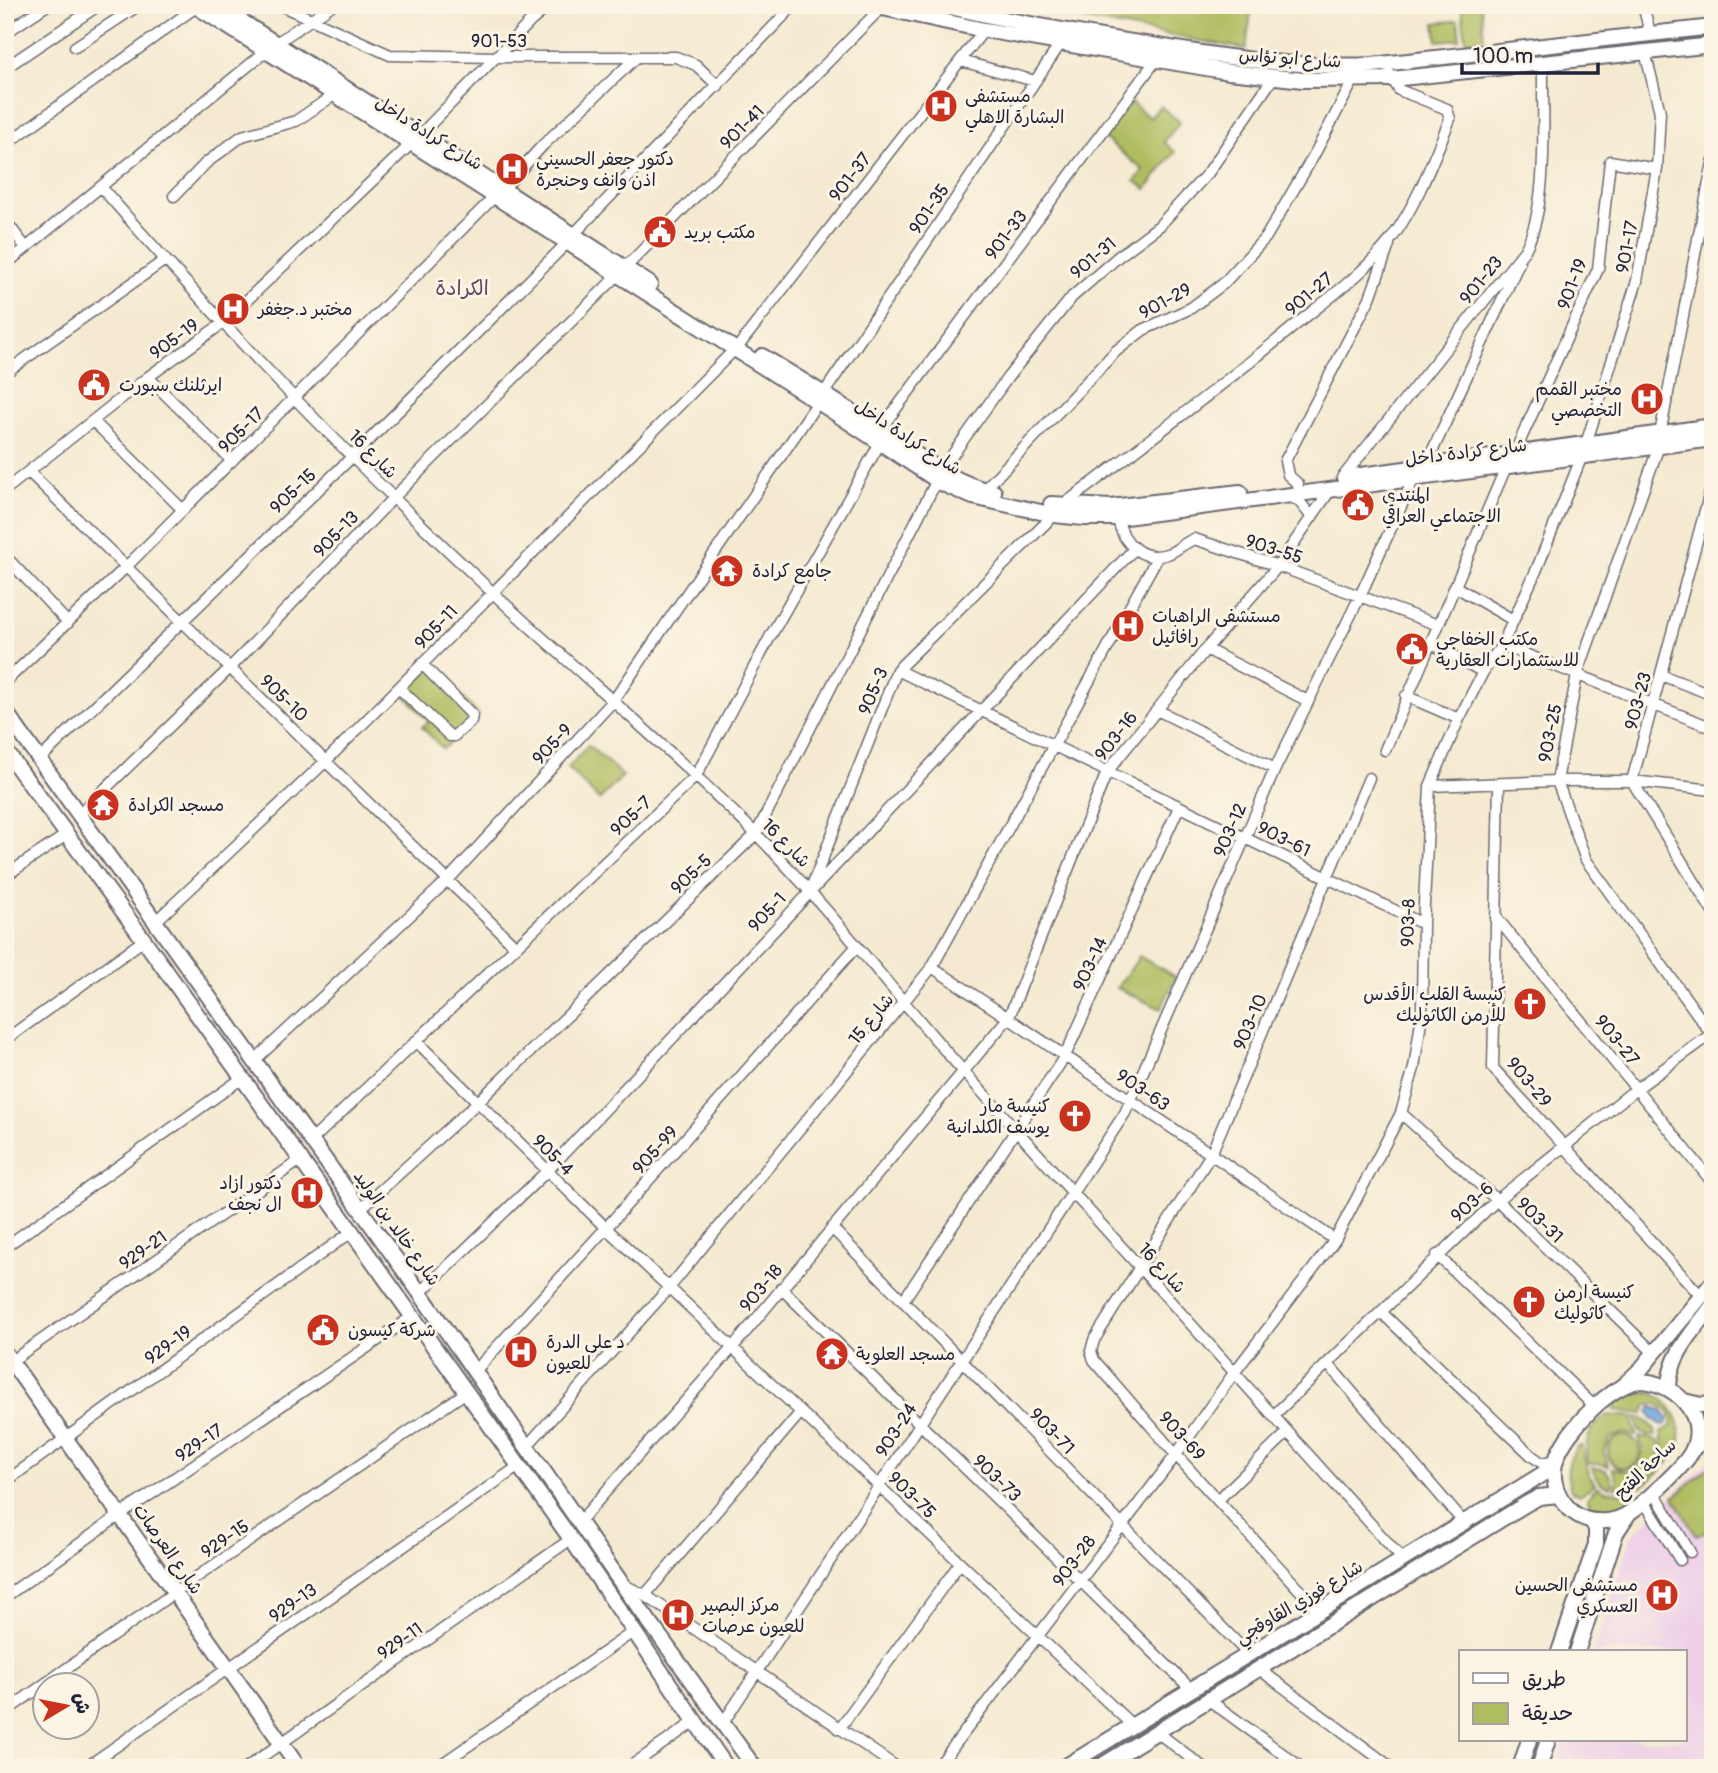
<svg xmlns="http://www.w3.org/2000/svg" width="1718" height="1773" font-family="Pangolin,'Playpen Sans Arabic',sans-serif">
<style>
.built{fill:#eed0e7}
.green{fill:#afbc5f;stroke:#686f4d;stroke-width:2}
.water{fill:#71a6de;stroke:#4a648c;stroke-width:2}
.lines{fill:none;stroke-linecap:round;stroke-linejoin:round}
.street-casing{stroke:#6c6870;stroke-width:13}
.secondary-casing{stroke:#6c6870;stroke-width:18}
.primary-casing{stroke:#6c6870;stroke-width:18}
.street{stroke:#fff;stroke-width:10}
.secondary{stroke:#fff;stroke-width:14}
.primary{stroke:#fff;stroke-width:14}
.labels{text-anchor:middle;stroke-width:6;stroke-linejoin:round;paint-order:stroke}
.street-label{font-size:18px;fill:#22223b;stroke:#fcf5e5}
.poi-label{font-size:18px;fill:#22223b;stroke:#fcf5e5;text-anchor:start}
.quarter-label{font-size:21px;fill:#624763;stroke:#fcf5e5}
</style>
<rect width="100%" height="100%" fill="#fcf5e5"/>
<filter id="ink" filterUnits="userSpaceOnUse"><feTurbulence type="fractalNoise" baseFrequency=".0143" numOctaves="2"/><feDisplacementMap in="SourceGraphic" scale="14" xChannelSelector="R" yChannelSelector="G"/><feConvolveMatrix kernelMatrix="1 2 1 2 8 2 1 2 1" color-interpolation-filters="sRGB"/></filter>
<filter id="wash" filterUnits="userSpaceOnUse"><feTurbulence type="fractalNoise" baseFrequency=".00686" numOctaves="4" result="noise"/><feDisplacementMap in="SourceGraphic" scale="28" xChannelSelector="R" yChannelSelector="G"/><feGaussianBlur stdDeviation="1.57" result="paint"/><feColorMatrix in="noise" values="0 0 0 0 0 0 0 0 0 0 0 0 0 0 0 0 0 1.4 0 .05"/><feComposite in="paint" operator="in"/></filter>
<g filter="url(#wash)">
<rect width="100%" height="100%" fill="#f5ead1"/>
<path class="built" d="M1713 1456V1768H1556L1565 1740H1685V1652H1594L1631 1537Z"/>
<path class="green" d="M1003 5H1252L1246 49Z
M1461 5H1481L1484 38 1466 41Z
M1679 5H1713V9L1679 13Z
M1458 20 1460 39 1437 41 1435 23Z
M1131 102 1150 118 1160 106 1180 122 1164 142 1175 152 1146 189 1135 181 1143 170 1103 137Z
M432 667 479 715 443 749 422 727 429 721 404 694Z
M588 745 623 776 599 800 568 768Z
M1139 956 1176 977 1161 1009 1117 988C1123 976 1133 969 1139 956Z
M1652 1393C1680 1406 1692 1442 1666 1464L1661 1432 1670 1427 1672 1422 1669 1412 1656 1403 1647 1405 1643 1414 1614 1410C1619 1393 1637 1393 1652 1393Z
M1607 1415 1633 1417 1634 1427 1637 1435 1636 1436 1624 1433 1610 1438 1604 1451 1608 1466 1597 1463 1588 1464C1583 1442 1589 1427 1607 1415Z
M1636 1417C1645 1419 1656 1426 1656 1436H1648L1639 1431Z
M1608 1452a16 16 0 1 1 32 0a16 16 0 1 1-32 0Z
M1641 1437 1659 1441 1662 1469 1642 1487 1615 1488 1616 1479 1612 1468 1627 1471 1639 1464 1643 1450 1639 1438Z
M1582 1446 1588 1474 1595 1484 1580 1495 1571 1490C1565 1474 1567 1461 1577 1447Z
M1713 1464V1526L1696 1536 1674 1497Z
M1592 1467 1606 1470 1611 1478 1612 1487C1601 1487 1594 1477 1592 1467Z
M1597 1486 1606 1491 1633 1493 1634 1498C1623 1511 1609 1513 1593 1509L1587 1498Z"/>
<path class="water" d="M1652 1407 1661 1410 1668 1419 1666 1424 1662 1425 1653 1419 1649 1412Z"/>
</g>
<g filter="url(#ink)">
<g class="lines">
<defs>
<path id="street" d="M280 5 390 55 495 57H676L696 65 718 86
M1643 5 1650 33
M5 33 47 5
M275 44 332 5
M75 47 139 5
M961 61 1035 81
M5 68 99 5
M419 136 531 21 550 5
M5 145 196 7
M102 188C224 329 355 464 492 592 580 674 673 751 758 836 832 911 895 995 965 1073 1112 1235 1257 1399 1404 1561
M502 190 543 145 637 57
M174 196 206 163 242 136 296 121 334 95
M5 220 26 248
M573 235 794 5
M5 265 265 52
M625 268 881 8
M741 343 984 30
M5 373 165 260
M148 377 232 461
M824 393 1061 43
M93 421 183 510
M880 430 1156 60
M1660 434 1713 162
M1586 444 1637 281 1657 169 1660 112 1645 52
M1659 446 1577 675 1557 781 1586 860 1713 1036
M1514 454 1598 269 1610 161 1657 169
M1425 467 1519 263
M941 471 1008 377 1072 297 1119 256 1159 226 1208 173 1273 78
M29 472 516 947
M1342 478 1525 250C1550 202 1542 118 1543 63
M1713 481 1632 781 1713 912
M1298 484 1288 475 1285 461 1370 298 1389 245
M5 490 148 377 223 323 411 144
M984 490 1116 351 1143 330 1191 308 1223 284 1266 237 1314 155 1353 81
M1288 496 1298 500 1312 517
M1062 506C1141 446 1221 387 1298 323 1330 297 1366 272 1392 238 1418 202 1433 160 1450 119L1447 109 1399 90 1390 74
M1118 518C1122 543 1143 564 1170 553 1179 549 1184 543 1194 539L1278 566 1438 625
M5 556 68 623
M1456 587 1513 620
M1431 643 1483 672
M1502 645 1713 728
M1206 649 1308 701
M897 670 1423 924
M1661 675 1713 695
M5 682 127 566 494 197
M399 688 450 736H454L471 721 472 715 422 664
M1406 696 1459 719
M1157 710 1275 769
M1385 750 1506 467
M39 760 353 456 567 243
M1499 784 1493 1068 1701 1296
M1430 786 1557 781H1632L1713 790
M78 815 230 668 394 497 618 275
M5 876 66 835
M813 883 897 670 1054 515
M1496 917 1713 1183
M156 921 326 761 735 349
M932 967 1211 1154 1335 1240
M5 1040 144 940
M417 1042 606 1228 1133 1726
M255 1060 448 880 614 700 818 402
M1401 1113 1497 1200 1654 1353
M312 1140 696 776 770 637 880 443
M359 1210 478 1102 756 834 937 480
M832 1228 1249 1655
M5 1247 241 1079
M1437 1255 1595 1407
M781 1288 1192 1690
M420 1293 547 1171 1134 549
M903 1301 1065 1056 1179 807
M1381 1312 1532 1456 1542 1463 1556 1460
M7 1364 299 1161
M1328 1364 1465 1524
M475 1371 606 1228 856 947
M1273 1416 1497 1200 1636 1089 1713 1033
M527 1446 669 1288 932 967 1158 556
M5 1482 350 1233
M1654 1492 1690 1552
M1218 1500 1288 1432
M1644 1501 1680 1560
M580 1521 733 1347 1009 1017 1107 772 1206 649 1278 566 1331 489
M626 1586 645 1595 898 1768
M645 1595 801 1412
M5 1597 120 1515 412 1317
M1320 1612 1176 1455 1094 1360 1091 1351 1094 1340 1211 1154 1369 778
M1259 1669 1392 1768
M1209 1700 1302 1768
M5 1712 175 1592 465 1393
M723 1723 1125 1113 1275 769 1360 596 1414 478
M839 1729 960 1563
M1157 1732 1204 1768
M85 1768 519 1466
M246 1768 571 1539
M436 1768 633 1632
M628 1768 694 1722
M937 1768 1176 1455 1234 1373 1335 1240 1401 1113 1414 1068 1422 1014 1423 924 1430 786 1459 719 1483 672 1502 645 1536 571 1582 456"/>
<path id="secondary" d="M194 5 826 407 941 483 973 497 1054 515 1084 518H1118L1713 439
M216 5 650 284
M762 356C802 380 842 405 881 431 917 454 951 483 994 492
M1347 477 1713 426
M1051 504 1111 507 1240 492
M5 1353 299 1768
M1684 1401 1701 1405 1713 1404
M1693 1449 1713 1432
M1063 1768 1554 1467
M1098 1768 1526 1504 1539 1497 1559 1495"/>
<path id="primary" d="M869 5 984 30 1229 72 1303 80 1392 79 1713 45
M942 5C1013 22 1086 35 1158 46 1229 58 1299 68 1372 65L1713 27
M5 711 420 1293 622 1584 755 1768
M5 750 144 940 571 1539 727 1768
M1639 1381C1672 1381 1708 1413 1693 1449 1687 1465 1640 1507 1624 1516 1616 1520 1608 1522 1598 1521 1586 1521 1574 1515 1566 1505 1555 1493 1551 1475 1556 1460 1565 1431 1610 1385 1639 1381Z
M1627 1382 1641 1369 1713 1282
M1669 1388C1669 1355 1695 1330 1713 1305
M1559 1652 1596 1544V1529L1592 1521
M1577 1652 1616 1533 1629 1513
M1520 1768 1529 1740
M1539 1768 1548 1740"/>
</defs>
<use href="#street" class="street-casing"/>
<use href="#secondary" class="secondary-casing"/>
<use href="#primary" class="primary-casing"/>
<use href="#street" class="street"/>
<use href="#secondary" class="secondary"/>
<use href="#primary" class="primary"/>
</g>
</g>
<defs>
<symbol id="hospital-disc" viewBox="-11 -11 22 22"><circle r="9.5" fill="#c8321e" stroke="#fcf5e5"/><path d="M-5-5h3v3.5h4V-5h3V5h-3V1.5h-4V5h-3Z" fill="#fff"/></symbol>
<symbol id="civic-disc" viewBox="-11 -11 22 22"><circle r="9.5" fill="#c8321e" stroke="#fcf5e5"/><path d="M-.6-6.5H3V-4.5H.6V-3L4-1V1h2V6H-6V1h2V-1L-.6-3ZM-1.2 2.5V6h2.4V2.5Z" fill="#fff"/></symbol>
<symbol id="temple-disc" viewBox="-11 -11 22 22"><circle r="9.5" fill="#c8321e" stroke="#fcf5e5"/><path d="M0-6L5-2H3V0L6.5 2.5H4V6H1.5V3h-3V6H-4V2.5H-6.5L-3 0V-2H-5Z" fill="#fff"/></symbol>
<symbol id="church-disc" viewBox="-11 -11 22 22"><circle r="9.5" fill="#c8321e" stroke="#fcf5e5"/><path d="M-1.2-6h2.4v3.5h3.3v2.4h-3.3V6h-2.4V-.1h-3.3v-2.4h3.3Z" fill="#fff"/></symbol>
</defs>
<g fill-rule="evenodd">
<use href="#hospital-disc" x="922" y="87" width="38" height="38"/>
<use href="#hospital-disc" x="493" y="150" width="38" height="38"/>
<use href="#civic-disc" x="641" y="213" width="38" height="38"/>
<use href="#hospital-disc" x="214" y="290" width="38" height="38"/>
<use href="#civic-disc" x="75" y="366" width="38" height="38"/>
<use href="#hospital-disc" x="1628" y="380" width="38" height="38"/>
<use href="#civic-disc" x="1339" y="486" width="38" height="38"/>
<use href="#temple-disc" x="708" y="552" width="38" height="38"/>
<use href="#hospital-disc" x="1109" y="607" width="38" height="38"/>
<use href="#civic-disc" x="1393" y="630" width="38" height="38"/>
<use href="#temple-disc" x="84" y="786" width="38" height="38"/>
<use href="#church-disc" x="1511" y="985" width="38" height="38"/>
<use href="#church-disc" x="1056" y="1097" width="38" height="38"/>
<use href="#hospital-disc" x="288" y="1174" width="38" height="38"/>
<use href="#church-disc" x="1510" y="1283" width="38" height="38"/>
<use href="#civic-disc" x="304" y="1311" width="38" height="38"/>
<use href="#hospital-disc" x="502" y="1333" width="38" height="38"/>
<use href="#temple-disc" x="813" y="1335" width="38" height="38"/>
<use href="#hospital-disc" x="1643" y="1576" width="38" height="38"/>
<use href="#hospital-disc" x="659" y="1596" width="38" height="38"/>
</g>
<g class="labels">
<g class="street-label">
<text x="499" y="47">901-53</text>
<text transform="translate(1290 58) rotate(4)" y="6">شارع ابو نؤاس</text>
<text transform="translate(742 127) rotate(-45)" y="6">901-41</text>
<text transform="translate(429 133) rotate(32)" y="6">شارع كرادة داخل</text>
<text transform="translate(850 177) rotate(-52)" y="6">901-37</text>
<text transform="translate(929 209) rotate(-56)" y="6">901-35</text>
<text transform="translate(1006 235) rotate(-53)" y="6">901-33</text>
<text transform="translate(1627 247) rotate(-79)" y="6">901-17</text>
<text transform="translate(1093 258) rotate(-40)" y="6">901-31</text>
<text transform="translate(1481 280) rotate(-51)" y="6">901-23</text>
<text transform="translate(1572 284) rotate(-69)" y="6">901-19</text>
<text transform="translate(1309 294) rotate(-40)" y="6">901-27</text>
<text transform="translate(1165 301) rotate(-28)" y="6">901-29</text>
<text transform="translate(174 339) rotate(-36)" y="6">905-19</text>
<text transform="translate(241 430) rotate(-45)" y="6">905-17</text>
<text transform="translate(908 437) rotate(33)" y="6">شارع كرادة داخل</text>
<text transform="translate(1466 452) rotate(-7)" y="6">شارع كرادة داخل</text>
<text transform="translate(373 454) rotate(45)" y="6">شارع 16</text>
<text transform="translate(293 491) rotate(-44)" y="6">905-15</text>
<text transform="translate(336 534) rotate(-46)" y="6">905-13</text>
<text transform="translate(1274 549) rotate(18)" y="6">903-55</text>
<text transform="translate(436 627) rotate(-46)" y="6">905-11</text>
<text transform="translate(873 691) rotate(-67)" y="6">905-3</text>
<text transform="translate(284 698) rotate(44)" y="6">905-10</text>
<text transform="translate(1638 701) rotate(-75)" y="6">903-23</text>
<text transform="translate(1550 733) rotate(-79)" y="6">903-25</text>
<text transform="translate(1116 736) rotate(-52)" y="6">903-16</text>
<text transform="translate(552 744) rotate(-47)" y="6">905-9</text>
<text transform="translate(631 816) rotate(-43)" y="6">905-7</text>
<text transform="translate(1230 830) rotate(-66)" y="6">903-12</text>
<text transform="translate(1284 839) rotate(27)" y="6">903-61</text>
<text transform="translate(786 843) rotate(45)" y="6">شارع 16</text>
<text transform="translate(691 874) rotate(-44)" y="6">905-5</text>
<text transform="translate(767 912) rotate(-47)" y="6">905-1</text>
<text transform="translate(1408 923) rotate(-88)" y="6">903-8</text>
<text transform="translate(1090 964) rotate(-65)" y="6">903-14</text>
<text transform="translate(871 1019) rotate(-51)" y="6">شارع 15</text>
<text transform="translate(1250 1022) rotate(-67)" y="6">903-10</text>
<text transform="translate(1617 1040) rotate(51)" y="6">903-27</text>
<text transform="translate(1529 1082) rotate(50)" y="6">903-29</text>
<text transform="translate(1143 1090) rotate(34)" y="6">903-63</text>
<text transform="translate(655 1150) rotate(-48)" y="6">905-99</text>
<text transform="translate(553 1155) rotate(45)" y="6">905-4</text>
<text transform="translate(1472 1202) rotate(-42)" y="6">903-6</text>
<text transform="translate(1540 1220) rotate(44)" y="6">903-31</text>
<text transform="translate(397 1228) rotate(55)" y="6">شارع خالد بن الوليد</text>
<text transform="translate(143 1250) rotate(-35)" y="6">929-21</text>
<text transform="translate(1162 1268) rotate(48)" y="6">شارع 16</text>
<text transform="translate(761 1288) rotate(-50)" y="6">903-18</text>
<text transform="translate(168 1345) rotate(-36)" y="6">929-19</text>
<text transform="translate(896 1430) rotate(-57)" y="6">903-24</text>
<text transform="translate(1052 1431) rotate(46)" y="6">903-71</text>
<text transform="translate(1182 1436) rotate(48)" y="6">903-69</text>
<text transform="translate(199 1443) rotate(-34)" y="6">929-17</text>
<text transform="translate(1645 1469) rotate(-44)" y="6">ساحة الفتح</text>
<text transform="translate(997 1478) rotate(44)" y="6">903-73</text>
<text transform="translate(912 1495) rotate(44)" y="6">903-75</text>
<text transform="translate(225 1539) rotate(-34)" y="6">929-15</text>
<text transform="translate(168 1549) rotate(55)" y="6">شارع العرصات</text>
<text transform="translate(1074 1561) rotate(-53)" y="6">903-28</text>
<text transform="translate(1299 1602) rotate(-31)" y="6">شارع فوزي القاوقجي</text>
<text transform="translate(293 1603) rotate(-35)" y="6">929-13</text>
<text transform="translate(400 1641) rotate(-35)" y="6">929-11</text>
</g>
<g class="poi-label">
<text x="965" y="102">مستشفى<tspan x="965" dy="21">البشارة الاهلي</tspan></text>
<text x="536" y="165">دكتور جعفر الحسيني<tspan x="536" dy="21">اذن وانف وحنجرة</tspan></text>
<text x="684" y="238">مكتب بريد</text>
<text x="258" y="315">مختبر د.جغفر</text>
<text x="119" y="391">ايرثلنك سبورت</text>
<text x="1622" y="395" text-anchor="end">مختبر القمم<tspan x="1622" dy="21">التخصصي</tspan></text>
<text x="1382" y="501">المنتدى<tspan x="1382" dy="21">الاجتماعي العراقي</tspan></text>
<text x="752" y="577">جامع كرادة</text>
<text x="1152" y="622">مستشفى الراهبات<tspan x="1152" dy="21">رافائيل</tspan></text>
<text x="1436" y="645">مكتب الخفاجي<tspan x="1436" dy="21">للاستثمارات العقارية</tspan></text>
<text x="128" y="811">مسجد الكرادة</text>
<text x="1506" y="1000" text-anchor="end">كنيسة القلب الأقدس<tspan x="1506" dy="21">للأرمن الكاثوليك</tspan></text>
<text x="1050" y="1112" text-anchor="end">كنيسة مار<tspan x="1050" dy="21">يوسف الكلدانية</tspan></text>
<text x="282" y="1189" text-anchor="end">دكتور ازاد<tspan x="282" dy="21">ال نجف</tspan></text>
<text x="1554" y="1298">كنيسة ارمن<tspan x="1554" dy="21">كاثوليك</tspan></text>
<text x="348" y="1336">شركة كيسون</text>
<text x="546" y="1348">د علي الدرة<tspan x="546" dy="21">للعيون</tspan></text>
<text x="856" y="1360">مسجد العلوية</text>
<text x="1638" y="1591" text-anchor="end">مستشفى الحسين<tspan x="1638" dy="21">العسكري</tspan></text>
<text x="702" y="1611">مركز البصير<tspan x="702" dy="21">للعيون عرصات</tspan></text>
</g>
<g class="quarter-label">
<text x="462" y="295">الكرادة</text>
</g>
</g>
<rect width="1718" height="1773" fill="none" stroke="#fcf5e5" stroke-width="28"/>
<rect x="1459" y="1650" width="228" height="91" fill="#fcf5e5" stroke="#a5a1a1" stroke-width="2"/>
<rect x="1473" y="1673" width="35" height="10" fill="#ffffff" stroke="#a5a1a1" stroke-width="2"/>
<text x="1522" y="1686" font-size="21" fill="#22223b">طريق</text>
<rect x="1473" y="1703" width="35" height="21" fill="#afbc5f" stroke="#a5a1a1" stroke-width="2"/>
<text x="1522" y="1720" font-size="21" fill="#22223b">حديقة</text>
<g transform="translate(66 1706) rotate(80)"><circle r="33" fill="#fcf5e5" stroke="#a5a1a1" stroke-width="2"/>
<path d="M0-5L12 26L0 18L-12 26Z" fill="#c8321e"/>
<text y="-10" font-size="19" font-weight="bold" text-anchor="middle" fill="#22223b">ش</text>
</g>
<path d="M1462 63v10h136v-10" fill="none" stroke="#22223b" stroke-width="3.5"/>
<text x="1473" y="63" font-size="21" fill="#22223b" stroke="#fcf5e5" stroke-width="5" paint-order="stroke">100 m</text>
</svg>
